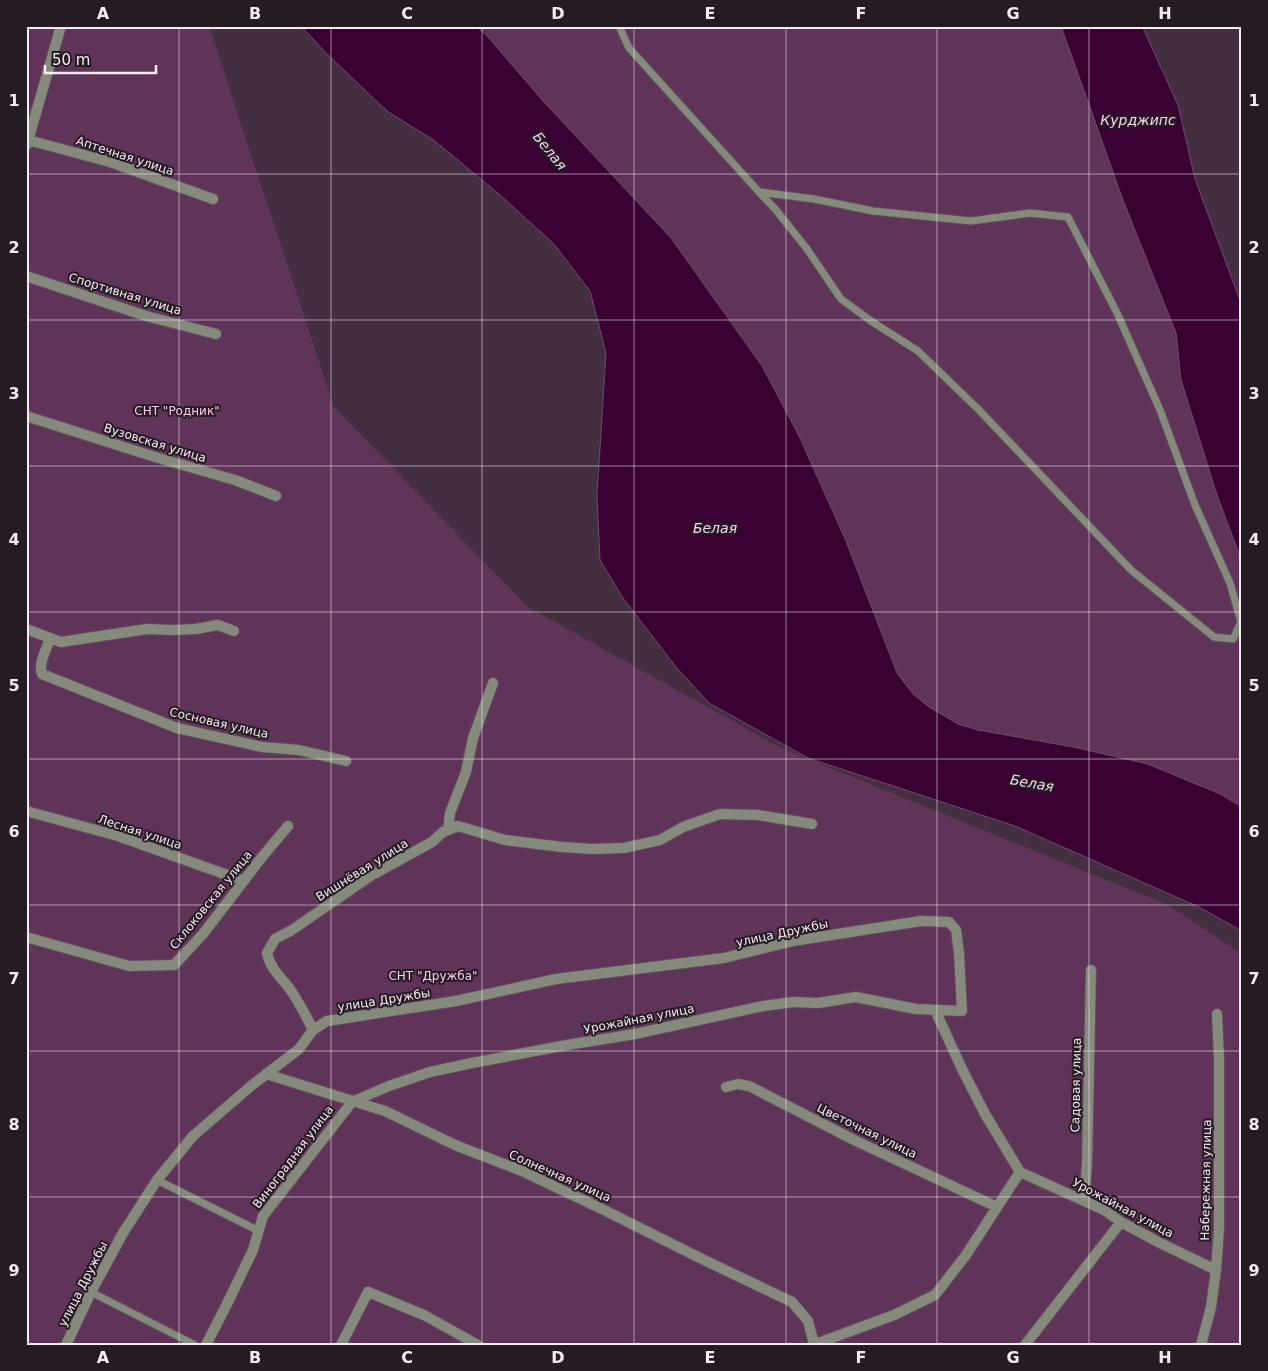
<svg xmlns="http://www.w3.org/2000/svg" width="1268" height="1371" font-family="'DejaVu Sans',sans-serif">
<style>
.green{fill:#603459}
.water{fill:#390233;stroke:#72486d}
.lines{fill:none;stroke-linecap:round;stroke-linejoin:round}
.lane-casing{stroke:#614d5e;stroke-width:9}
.street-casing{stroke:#614d5e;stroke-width:12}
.lane{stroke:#868a7d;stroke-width:7}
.street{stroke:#868a7d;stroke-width:10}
.grid{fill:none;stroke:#f8eaf5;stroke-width:1;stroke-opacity:0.55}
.labels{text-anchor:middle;stroke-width:4;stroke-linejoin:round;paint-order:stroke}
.street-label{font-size:12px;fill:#f8eaf5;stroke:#251b23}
.park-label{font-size:12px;fill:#fdc9f3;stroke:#251b23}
.water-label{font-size:14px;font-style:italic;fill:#f7d4f0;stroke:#251b23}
.neatline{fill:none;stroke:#f8eaf5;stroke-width:2}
.grid-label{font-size:16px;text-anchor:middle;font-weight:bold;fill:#f8eaf5}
</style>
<rect width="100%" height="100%" fill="#442f41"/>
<path class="green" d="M26 26H209L334 407 528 607 781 748 1168 905 1242 954V1345H26Z
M476 26H1061L1123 200 1176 333 1181 380 1218 498 1242 561V807L1220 794 1031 739 978 730 957 724 929 707 913 694 897 673 846 541 799 436 762 366 671 238 543 101 488 37Z"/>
<path class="water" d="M301 26H476L488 37 543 101 671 238 762 366 799 436 846 541 897 673 913 694 929 707 958 724 978 730 1073 747 1148 764 1220 794 1242 807V931L1199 907 1015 826 808 758 709 703 676 667 623 598 600 560 597 495 606 353 590 291 554 244 500 195 435 141 387 111 327 54Z
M1061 26H1142L1178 105 1195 179 1242 306V561L1218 498 1181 380 1176 333 1123 200Z"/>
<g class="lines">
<defs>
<path id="lane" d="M619 26 629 48 759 192 776 210 807 249 841 299 871 321 918 351 979 410 1131 570 1214 637 1233 639 1241 622 1230 583 1195 505 1160 410 1118 315 1068 217 1030 213 971 221 873 211 814 199 759 192
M157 1180 259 1231
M91 1292 195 1345"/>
<path id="street" d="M28 140 110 162 213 199
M27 144 61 26
M26 276 146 316 216 334
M26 416 155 457 235 480 276 496
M26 629 61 642 147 629 173 630 196 629 218 625 234 631
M50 638C47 649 38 663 42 674L177 728 262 747 299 750 346 761
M26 811 118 836 244 881
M448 830 450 813 466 772 473 738 493 683
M26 937 129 966 174 965 203 934 262 857 288 826
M935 1010 962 1069 985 1114 1020 1172 1104 1210 1121 1222 1158 1242 1216 1270
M313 1030C307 1017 300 1005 292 992 283 979 270 969 267 953L275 939 292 930 372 875 432 842 443 832 458 826 505 840 562 847 592 849 624 848 660 840 683 827 720 814 758 815 812 824
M266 1074 385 1111 455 1145 522 1171 606 1211 702 1259 792 1302 808 1321 814 1344
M726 1087 738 1084 749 1086 854 1140 997 1207
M1084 1201 1087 1164 1091 970
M66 1345 91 1292 123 1233 157 1180 193 1136 251 1086 299 1049 313 1030 327 1021 456 1001 556 979 724 958 793 941 921 921 949 922 956 930 959 953 962 1011 916 1009 856 997 818 1003 793 1002 763 1006 635 1034 567 1045 472 1063 430 1072 389 1086 352 1102 263 1216 253 1250 226 1306 206 1345
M341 1345 368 1292 424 1315 478 1345
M813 1345 894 1315 935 1295 966 1255 1020 1172
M1025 1345 1121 1222
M1201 1345 1211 1307 1216 1270 1219 1229V1058L1217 1014"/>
</defs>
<use href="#lane" class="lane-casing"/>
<use href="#street" class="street-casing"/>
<use href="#lane" class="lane"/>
<use href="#street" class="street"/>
</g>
<path class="grid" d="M179 26V1345M331 26V1345M482 26V1345M634 26V1345M786 26V1345M937 26V1345M1089 26V1345M26 174H1242M26 320H1242M26 466H1242M26 612H1242M26 759H1242M26 905H1242M26 1051H1242M26 1197H1242"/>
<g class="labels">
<g class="street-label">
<text transform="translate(125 156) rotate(18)" y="4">Аптечная улица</text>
<text transform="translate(125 294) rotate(17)" y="4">Спортивная улица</text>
<text transform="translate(155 443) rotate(17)" y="4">Вузовская улица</text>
<text transform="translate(219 723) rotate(13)" y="4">Сосновая улица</text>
<text transform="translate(140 832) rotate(18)" y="4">Лесная улица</text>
<text transform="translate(362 870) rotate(-32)" y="4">Вишнёвая улица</text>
<text transform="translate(211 900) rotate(-51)" y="4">Склоковская улица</text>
<text transform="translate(782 933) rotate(-12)" y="4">улица Дружбы</text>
<text transform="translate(384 1000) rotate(-9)" y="4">улица Дружбы</text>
<text transform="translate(639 1019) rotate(-11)" y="4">Урожайная улица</text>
<text transform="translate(1076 1085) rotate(-89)" y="4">Садовая улица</text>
<text transform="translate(867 1131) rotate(26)" y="4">Цветочная улица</text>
<text transform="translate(293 1157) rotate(-53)" y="4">Виноградная улица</text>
<text transform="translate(560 1176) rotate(24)" y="4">Солнечная улица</text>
<text transform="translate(1206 1180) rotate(-89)" y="4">Набережная улица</text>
<text transform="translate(1123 1208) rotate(28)" y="4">Урожайная улица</text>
<text transform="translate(83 1284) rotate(-63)" y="4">улица Дружбы</text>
</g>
<g class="park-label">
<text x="177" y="415">СНТ "Родник"</text>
<text x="433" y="980">СНТ "Дружба"</text>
</g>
<g class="water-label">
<text x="1138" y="125">Курджипс</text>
<text transform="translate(550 151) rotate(51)" y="5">Белая</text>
<text x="715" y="533">Белая</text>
<text transform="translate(1032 783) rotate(10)" y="5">Белая</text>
</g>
</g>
<rect width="1268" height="1371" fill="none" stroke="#251b23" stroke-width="55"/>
<path d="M45 65v8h111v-8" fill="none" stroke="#f8eaf5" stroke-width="2.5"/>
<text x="52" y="65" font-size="15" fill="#f8eaf5" stroke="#251b23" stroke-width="4" paint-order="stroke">50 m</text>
<rect x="28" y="28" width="1212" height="1316" class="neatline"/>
<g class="grid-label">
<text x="103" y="19">A</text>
<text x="255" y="19">B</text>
<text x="407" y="19">C</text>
<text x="558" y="19">D</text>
<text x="710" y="19">E</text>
<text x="861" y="19">F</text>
<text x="1013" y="19">G</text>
<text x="1165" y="19">H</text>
<text x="14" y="106">1</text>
<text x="1254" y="106">1</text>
<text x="14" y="253">2</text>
<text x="1254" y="253">2</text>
<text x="14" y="399">3</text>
<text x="1254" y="399">3</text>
<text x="14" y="545">4</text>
<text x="1254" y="545">4</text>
<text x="14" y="691">5</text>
<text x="1254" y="691">5</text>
<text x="14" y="837">6</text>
<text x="1254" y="837">6</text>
<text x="14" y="984">7</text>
<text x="1254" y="984">7</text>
<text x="14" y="1130">8</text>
<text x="1254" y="1130">8</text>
<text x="14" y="1276">9</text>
<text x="1254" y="1276">9</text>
<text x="103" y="1363">A</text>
<text x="255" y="1363">B</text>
<text x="407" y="1363">C</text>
<text x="558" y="1363">D</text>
<text x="710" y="1363">E</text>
<text x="861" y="1363">F</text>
<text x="1013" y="1363">G</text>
<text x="1165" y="1363">H</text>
</g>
</svg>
